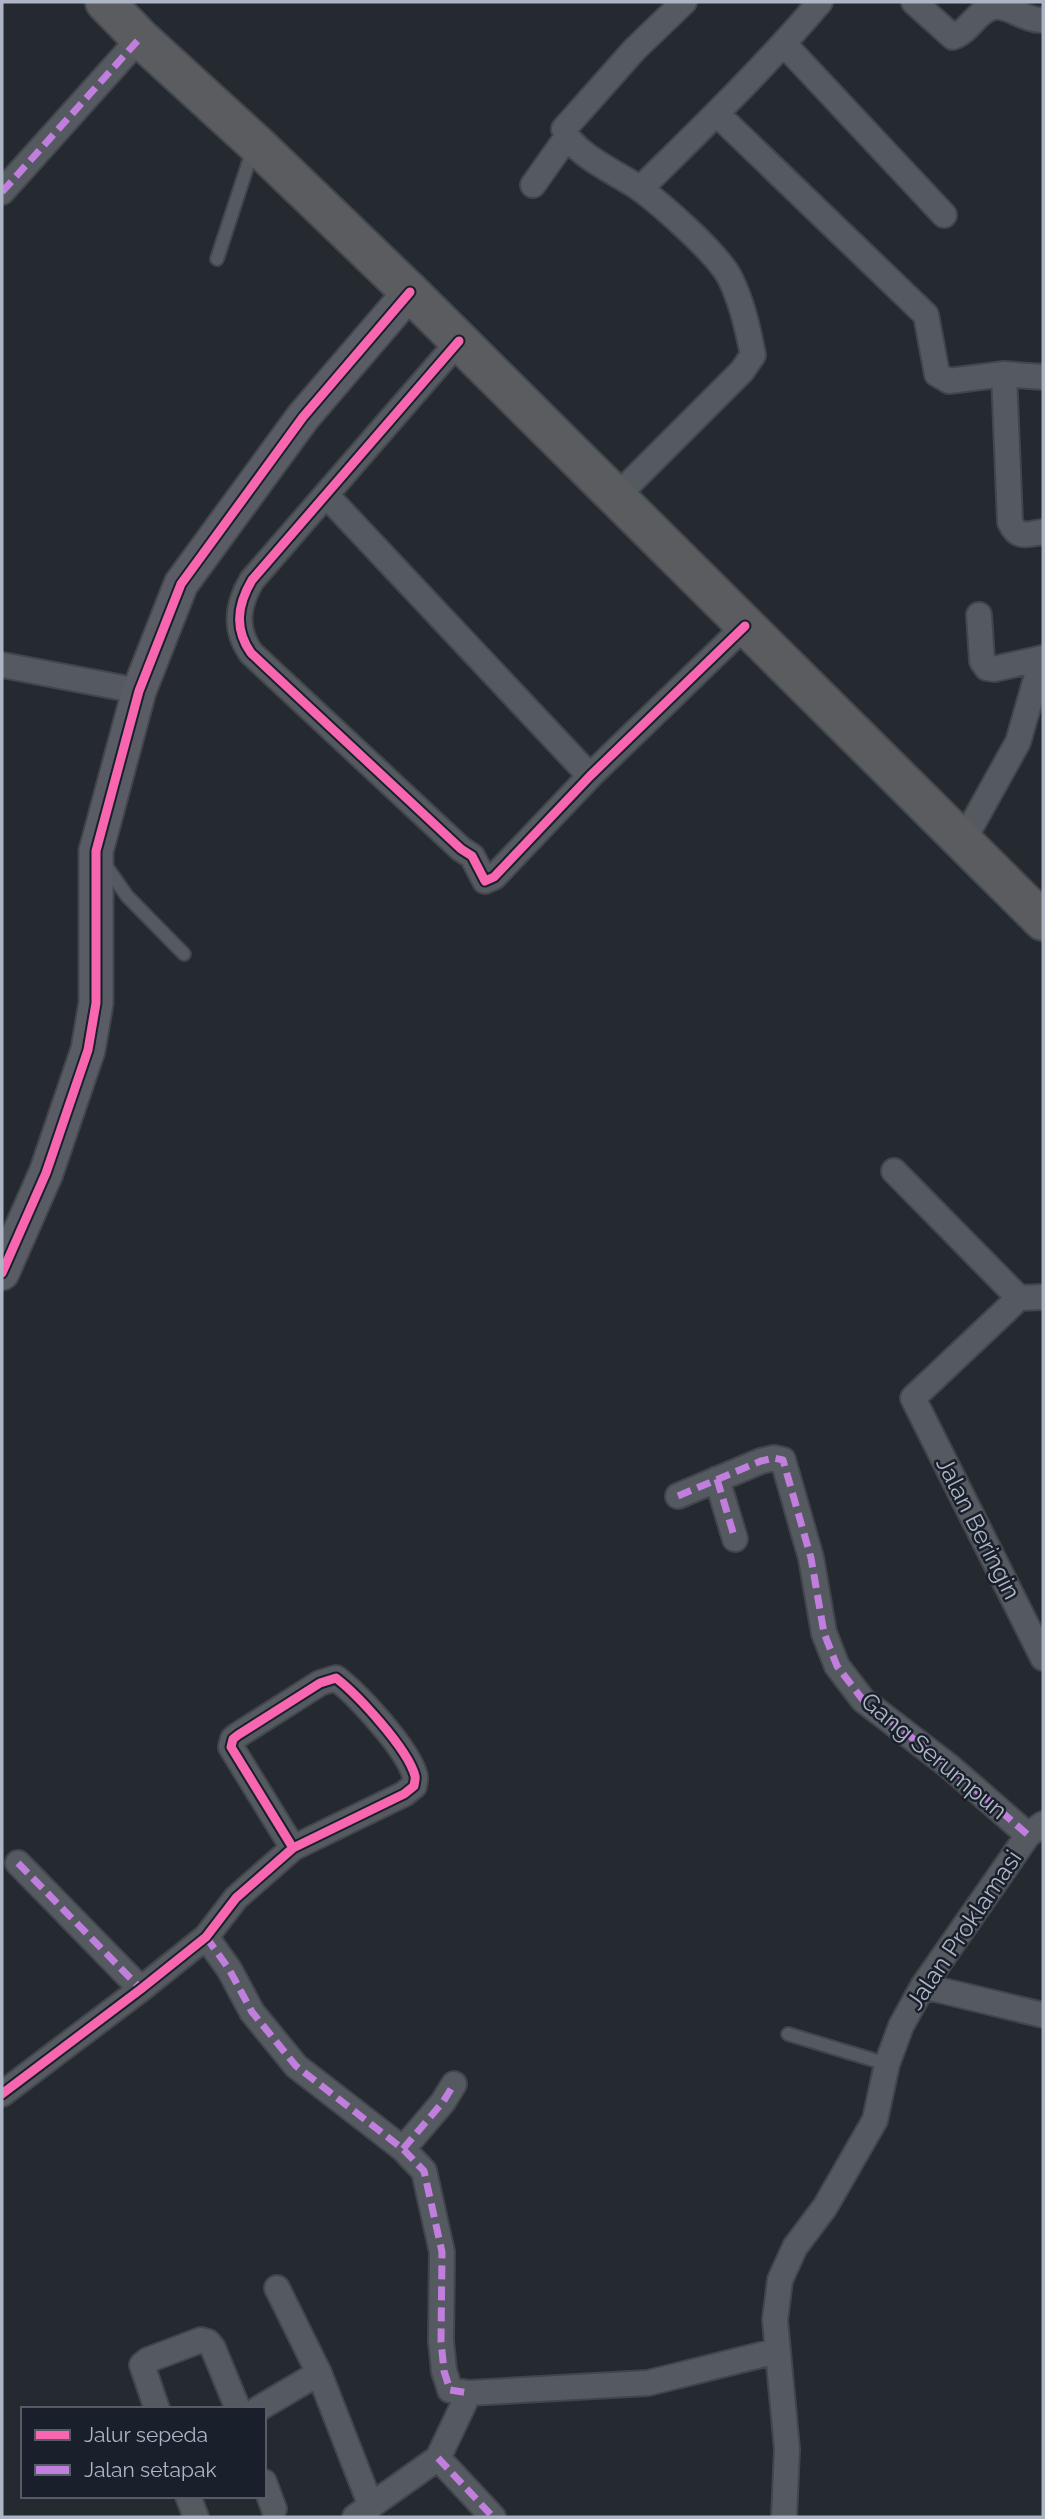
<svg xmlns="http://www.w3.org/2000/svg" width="1045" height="2519" font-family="Raleway,sans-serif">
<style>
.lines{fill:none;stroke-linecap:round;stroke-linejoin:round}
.lane-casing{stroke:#42464c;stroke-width:16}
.street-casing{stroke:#42464c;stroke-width:28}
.secondary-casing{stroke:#42464c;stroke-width:37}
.highway-casing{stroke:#42464d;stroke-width:42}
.lane{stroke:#555960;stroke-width:12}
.street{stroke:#555960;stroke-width:24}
.secondary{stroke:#595c65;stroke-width:33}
.highway{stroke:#5a5c60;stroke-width:38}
.quiet{stroke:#c07fdc;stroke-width:7;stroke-dasharray:14 7;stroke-linecap:butt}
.cycleway-casing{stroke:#19202b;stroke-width:13}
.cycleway{stroke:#f766af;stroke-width:9}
.labels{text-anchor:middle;stroke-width:5;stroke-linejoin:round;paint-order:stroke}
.street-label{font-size:24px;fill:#aeb5c4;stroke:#19202b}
</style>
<rect width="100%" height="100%" fill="#252a31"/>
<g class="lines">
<defs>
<path id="lane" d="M217 259 253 149
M104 863 127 896 184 954
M788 2034 887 2064"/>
<path id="street" d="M914 2 953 37C969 32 977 10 994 7 1010 5 1025 21 1043 20
M784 44 944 215
M717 114 926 315 937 374 949 381 1004 374
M533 185 567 137
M640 189C702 128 764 68 820 2
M2 192 140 38
M459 341 252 580C237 605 234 629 251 653L461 849 472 856 485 881 494 877 590 776 745 626
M1043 377 1004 374 1010 522C1018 540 1027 534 1043 532
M327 496 590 776
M617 496 742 371 753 355C748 329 742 302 730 278 718 254 661 204 639 188 619 174 571 153 564 129L635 49 684 2
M979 615 982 661 987 668 994 669 1043 658
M2 665 139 691
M962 843 1018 742 1042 658
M894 1171 1019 1298
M1043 1297 1019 1298 913 1398 1043 1658
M717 1479 735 1539
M678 1496 761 1461 774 1458 783 1460 811 1558 824 1633 837 1666 863 1700 950 1767 1028 1835
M18 1863 141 1989
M206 1937 229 1969 252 2012 296 2066 403 2149 424 2171 442 2252 441 2341 444 2371 450 2390 469 2393 648 2383 777 2351
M923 1986 1043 2015
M2 2094 141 1989 206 1937 236 1898 293 1848 404 1794 414 1786C414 1784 416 1778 415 1776 408 1749 358 1695 336 1678L320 1683 238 1735 233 1739 231 1747 293 1848
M403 2149 443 2102 454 2084
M277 2288 319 2373 371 2506
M157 2409 142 2365 148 2360 201 2340 208 2342 213 2348 238 2409
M258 2409 319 2373
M438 2458 493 2517
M264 2482 274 2509
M188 2496 196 2517
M355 2517 438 2458 469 2393
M784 2517 787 2449 775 2320 780 2280 795 2247 825 2207 875 2120 887 2064 901 2026 923 1986 1028 1835 1043 1824"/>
<path id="secondary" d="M2 1273 46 1173 88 1050 96 1003V851L139 691 181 584 303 417 410 292"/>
<path id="highway" d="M105 2 140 38 255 143 410 292 1043 921"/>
</defs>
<use href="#lane" class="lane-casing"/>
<use href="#street" class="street-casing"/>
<use href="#secondary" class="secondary-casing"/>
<use href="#highway" class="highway-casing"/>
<use href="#lane" class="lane"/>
<use href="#street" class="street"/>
<use href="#secondary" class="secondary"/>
<use href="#highway" class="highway"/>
<path class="quiet" d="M2 192 140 38
M717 1479 735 1539
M678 1496 761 1461 774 1458 783 1460 811 1558 824 1633 837 1666 863 1700 950 1767 1028 1835
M18 1863 141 1989
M206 1937 229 1969 252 2012 296 2066 403 2149 424 2171 442 2252 441 2341 444 2371 450 2390 469 2393
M403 2149 443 2102 454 2084
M438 2458 493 2517"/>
<defs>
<path id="cycleway" d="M459 341 252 580C237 605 234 629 251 653L461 849 472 856 485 881 494 877 590 776 745 626
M2 1273 46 1173 88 1050 96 1003V851L139 691 181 584 303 417 410 292
M2 2094 141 1989 206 1937 236 1898 293 1848 404 1794 414 1786C414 1784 416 1778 415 1776 408 1749 358 1695 336 1678L320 1683 238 1735 233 1739 231 1747 293 1848"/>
</defs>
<use href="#cycleway" class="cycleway-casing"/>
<use href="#cycleway" class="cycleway"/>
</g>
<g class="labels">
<g class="street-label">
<text transform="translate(978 1528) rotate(63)" y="8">Jalan Beringin</text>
<text transform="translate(934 1756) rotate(40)" y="8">Gang Serumpun</text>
<text transform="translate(964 1930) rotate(-56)" y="8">Jalan Proklamasi</text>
</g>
</g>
<rect width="1045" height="2519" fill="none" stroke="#aeb5c4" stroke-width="7"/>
<rect x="21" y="2407" width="245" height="91" fill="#19202b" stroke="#555c68" stroke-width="2"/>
<rect x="35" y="2430" width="35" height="10" fill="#f766af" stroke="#555c68" stroke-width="2"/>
<text x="84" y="2442" font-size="21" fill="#aeb5c4">Jalur sepeda</text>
<rect x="35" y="2465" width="35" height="10" fill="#c07fdc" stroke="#555c68" stroke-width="2"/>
<text x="84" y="2477" font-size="21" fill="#aeb5c4">Jalan setapak</text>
</svg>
